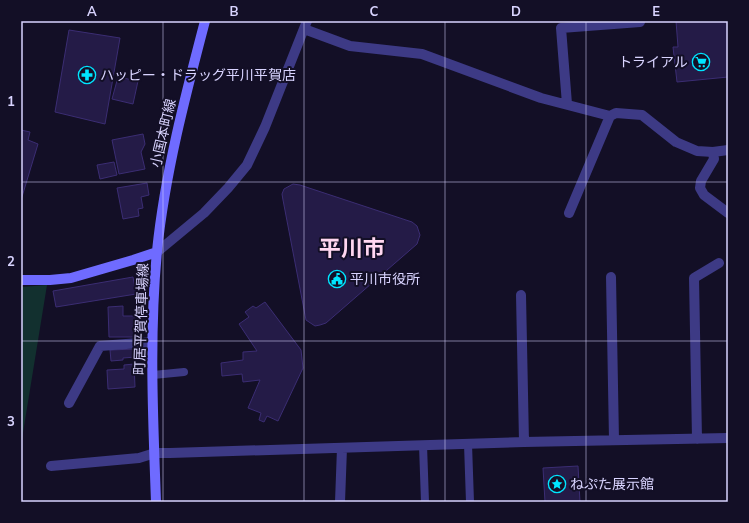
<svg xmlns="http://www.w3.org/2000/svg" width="749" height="523" font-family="Mulish,'Noto Sans JP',sans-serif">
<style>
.green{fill:#12302f}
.building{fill:#241b47;stroke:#3b2d73}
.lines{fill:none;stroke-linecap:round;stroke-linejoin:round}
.service{stroke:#3d3a85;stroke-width:8}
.minor{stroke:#3d3a85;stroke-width:10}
.secondary{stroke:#6f6bff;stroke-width:10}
.grid{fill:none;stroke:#d9d4ff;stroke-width:1;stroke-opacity:0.55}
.labels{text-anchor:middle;stroke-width:4;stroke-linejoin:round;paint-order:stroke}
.poi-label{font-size:14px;fill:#d9d4ff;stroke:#130f26;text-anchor:start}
.street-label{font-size:14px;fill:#d9d4ff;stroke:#130f26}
.town-label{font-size:22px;font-weight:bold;fill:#ffd6f0;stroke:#130f26}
.neatline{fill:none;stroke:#d9d4ff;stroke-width:1.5}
.grid-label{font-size:13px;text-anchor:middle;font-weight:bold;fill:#d9d4ff}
</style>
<rect width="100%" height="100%" fill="#130f26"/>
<path class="green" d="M47 285 21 445V287Z"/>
<path class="building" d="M676 21H728V77L677 82 673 47H678Z
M69 30 120 38 105 124 55 112Z
M118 77 138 81 133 104 112 99Z
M21 130 30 132 28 140 38 144 21 200Z
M143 134 145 144 141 152 145 169 119 174 112 140Z
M114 162 117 175 100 179 97 165Z
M147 183 149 195 141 197 143 208 138 209 139 216 123 219 117 188Z
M293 184 300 185 412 222 417 226 420 235 417 244 326 323 320 325 315 326 306 320 283 200 282 194 284 189Z
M133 277 136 294 56 307 53 291Z
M265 302 301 350 303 368 278 421 267 416 264 422 259 420 261 413 248 408 260 380 243 382 242 374 222 376 221 363 243 360V352L257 351 239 324 249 317 245 312 253 306 256 308Z
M123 306V316H135L136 337H109L108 307Z
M135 349 136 357 123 358V360L111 361 110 350Z
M134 364 135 387 108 389 107 370 124 369V365Z
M578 466 580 502H545L543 468Z"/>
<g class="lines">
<path class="service" d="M153 375 184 372
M468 444 470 502
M423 445 425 502"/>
<path class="minor" d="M304 29 350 46 422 54 541 98 610 116 569 213
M567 104 561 28 640 22
M610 116 616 113 642 115 676 142 697 151 713 152 714 159 701 181 700 188 704 195 728 213
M713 152 728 150
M157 252 204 213 228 188 247 165 265 127 307 21
M611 277 614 440
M521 295 524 442
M69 403 100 346 152 342
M697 439 694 278 719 263
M51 466 139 458 155 453H170L524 442 728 438
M340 502 342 448"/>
<path class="secondary" d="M21 280H50L71 278 133 260 157 252
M156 502C153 419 149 335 157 251 165 173 185 97 205 21"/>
</g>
<path class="grid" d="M163 21V502M304 21V502M445 21V502M586 21V502M21 182H728M21 341H728"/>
<defs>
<symbol id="supermarket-ring" viewBox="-11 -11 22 22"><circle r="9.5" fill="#130f26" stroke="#00e5ff" stroke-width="1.5"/><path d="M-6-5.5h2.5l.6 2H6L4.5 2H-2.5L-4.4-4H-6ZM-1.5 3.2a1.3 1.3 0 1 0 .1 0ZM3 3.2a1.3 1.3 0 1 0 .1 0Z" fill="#00e5ff"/></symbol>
<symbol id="pharmacy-ring" viewBox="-11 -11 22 22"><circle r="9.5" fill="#130f26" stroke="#00e5ff" stroke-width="1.5"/><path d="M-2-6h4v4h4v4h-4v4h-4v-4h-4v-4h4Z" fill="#00e5ff"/></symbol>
<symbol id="civic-ring" viewBox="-11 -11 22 22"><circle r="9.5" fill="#130f26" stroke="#00e5ff" stroke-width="1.5"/><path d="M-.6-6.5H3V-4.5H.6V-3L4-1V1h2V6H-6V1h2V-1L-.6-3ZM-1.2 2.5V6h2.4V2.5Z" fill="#00e5ff"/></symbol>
<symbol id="sight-ring" viewBox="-11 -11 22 22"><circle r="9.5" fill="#130f26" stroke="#00e5ff" stroke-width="1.5"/><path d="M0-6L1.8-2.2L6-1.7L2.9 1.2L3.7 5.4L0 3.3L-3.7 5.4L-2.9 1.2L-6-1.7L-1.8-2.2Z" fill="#00e5ff"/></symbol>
</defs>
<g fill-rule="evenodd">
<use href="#supermarket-ring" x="691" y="52" width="20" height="20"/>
<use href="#pharmacy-ring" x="77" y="65" width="20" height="20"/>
<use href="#civic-ring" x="327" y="269" width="20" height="20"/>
<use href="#sight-ring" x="547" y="474" width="20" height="20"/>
</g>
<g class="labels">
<g class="poi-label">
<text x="688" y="67" text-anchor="end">トライアル</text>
<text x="100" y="80">ハッピー・ドラッグ平川平賀店</text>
<text x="350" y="284">平川市役所</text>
<text x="570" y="489">ねぷた展示館</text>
</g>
<g class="street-label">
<text transform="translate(163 133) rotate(-77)" y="5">小国本町線</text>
<text transform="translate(141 319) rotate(-88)" y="5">町居平賀停車場線</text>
</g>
<g class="town-label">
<text x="352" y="256">平川市</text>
</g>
</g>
<rect width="749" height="523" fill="none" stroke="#130f26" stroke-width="44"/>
<rect x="22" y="22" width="705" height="479" class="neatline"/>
<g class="grid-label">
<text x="92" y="16">A</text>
<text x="234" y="16">B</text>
<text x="374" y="16">C</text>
<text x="516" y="16">D</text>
<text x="656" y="16">E</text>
<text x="11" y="106">1</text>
<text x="11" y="266">2</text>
<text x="11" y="426">3</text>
</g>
</svg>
